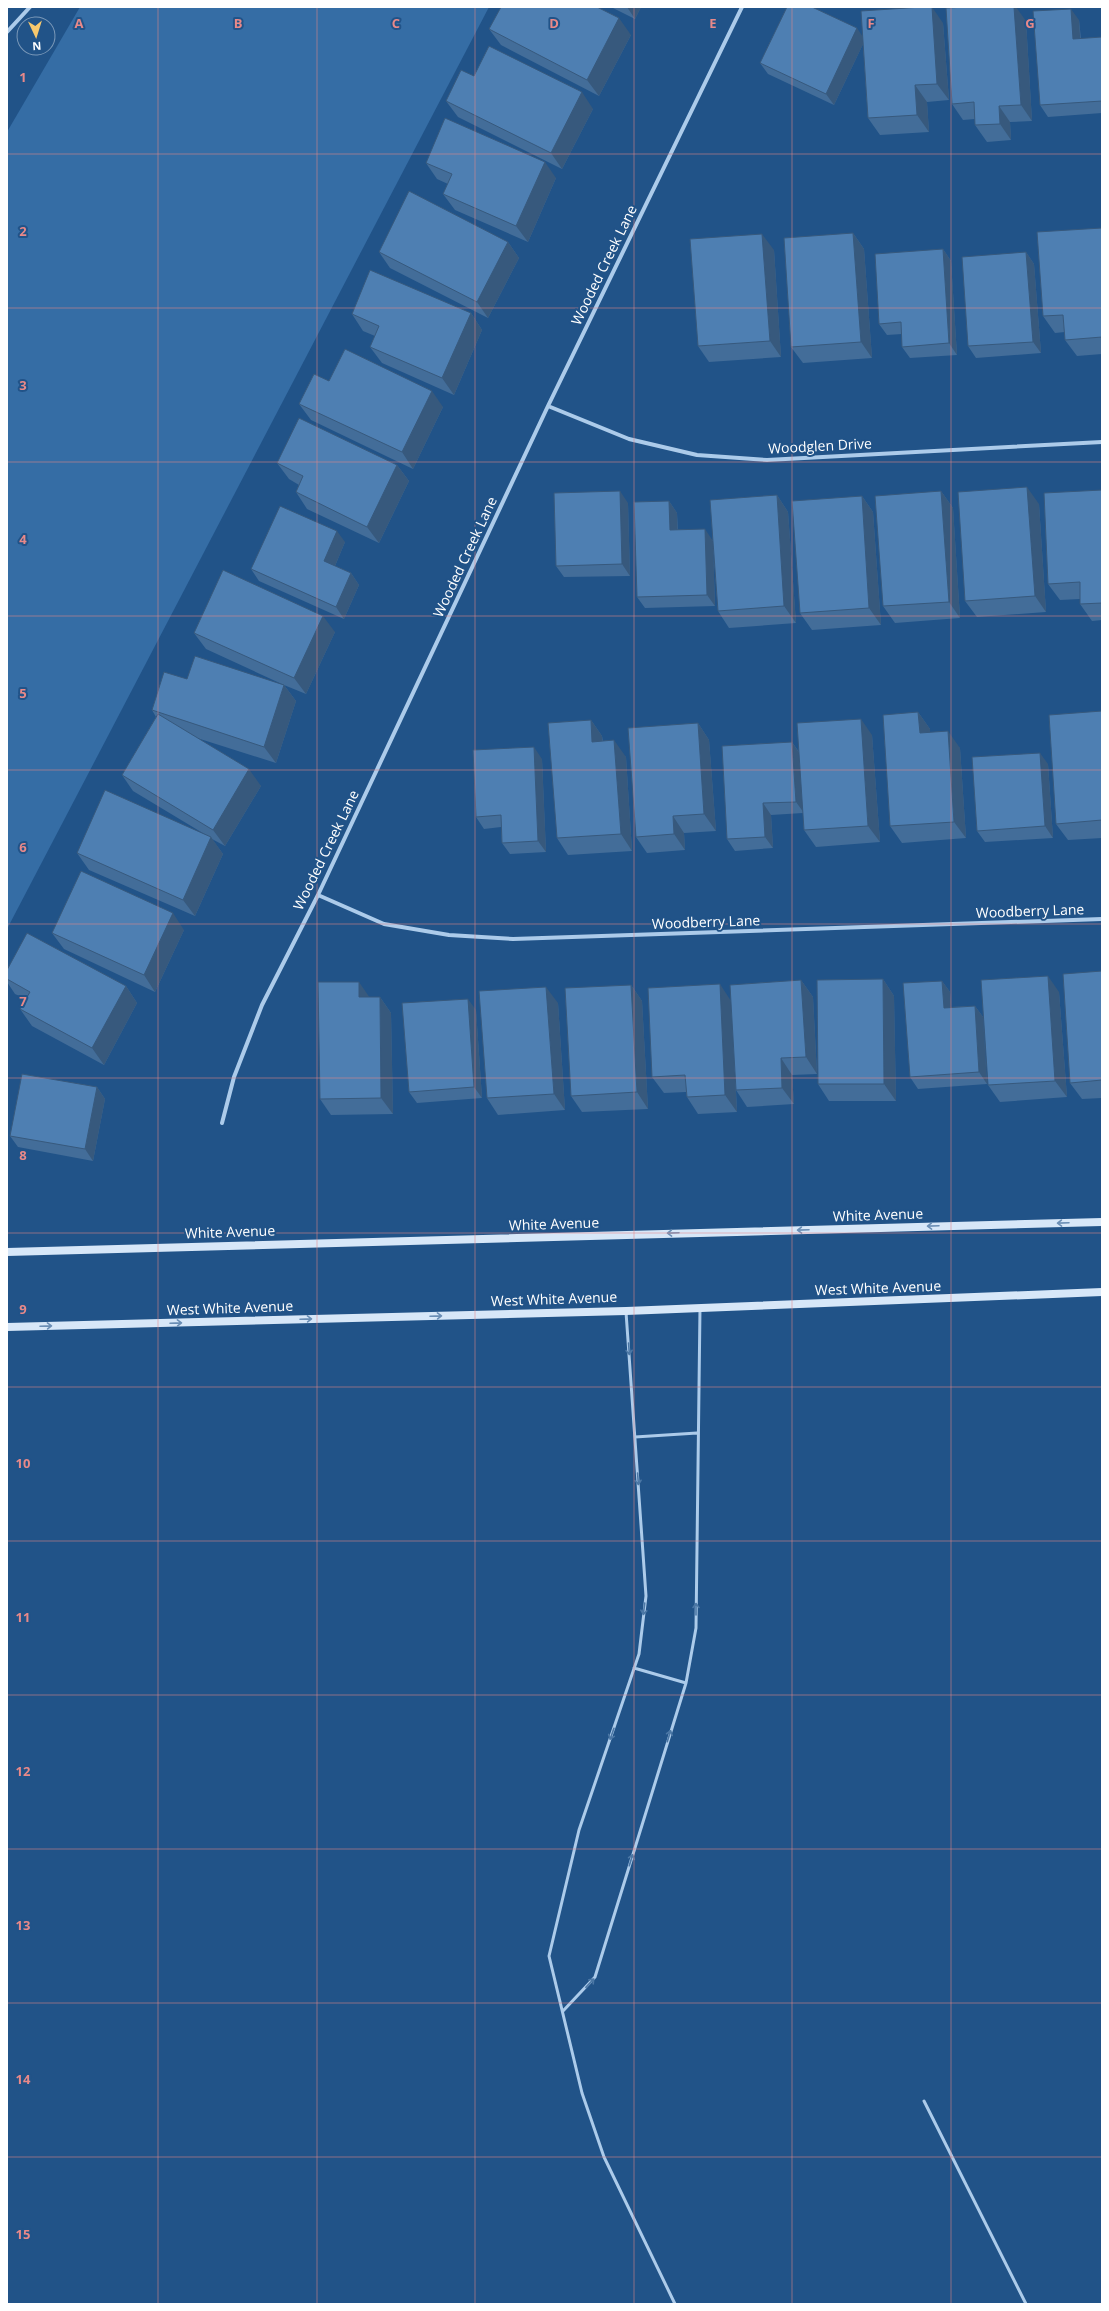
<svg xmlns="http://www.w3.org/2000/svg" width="1109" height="2311" font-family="'Open Sans',sans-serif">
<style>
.green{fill:#356da5}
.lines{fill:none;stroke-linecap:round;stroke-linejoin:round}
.service{stroke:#accbea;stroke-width:3}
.minor{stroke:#accbea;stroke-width:4}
.secondary{stroke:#d7e7f8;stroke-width:8}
.wall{fill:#436d99}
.shaded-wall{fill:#37597d}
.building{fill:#4e7fb2;stroke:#37597d}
.oneway{stroke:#6a8eb5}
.oneway2{stroke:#4b77a5}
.grid{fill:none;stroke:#e88989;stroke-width:1;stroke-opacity:0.55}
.labels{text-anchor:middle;stroke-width:4;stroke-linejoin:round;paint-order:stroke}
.street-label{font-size:14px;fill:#fff;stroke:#215388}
.grid-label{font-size:13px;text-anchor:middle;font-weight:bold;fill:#e88989;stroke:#215388;stroke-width:4;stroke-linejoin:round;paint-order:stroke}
</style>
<rect width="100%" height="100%" fill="#215388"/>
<path class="green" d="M80 7H489L7 929V132Z"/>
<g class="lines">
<path class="service" d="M626 1312 646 1596 639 1654 579 1830 549 1956 582 2093 604 2157 675 2304
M635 1437 697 1433
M634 1668 686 1683
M563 2011 595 1977 686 1683 696 1628 700 1308
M924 2101 1026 2304"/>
<path class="minor" d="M7 32 30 7
M548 406 629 439 697 455 767 460 1102 442
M318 895 384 924 449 935 513 939 1102 919
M222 1123 234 1077 262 1005 318 895 548 406 742 7"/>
<path class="secondary" d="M7 1252 1102 1222
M7 1327 626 1311 1102 1292"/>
</g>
<path class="wall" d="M611 7H641L635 19Z
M1079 20 1081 39 1102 37V113L1048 117 1040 105Z
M1026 21 1032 121 1010 122 1011 140 987 142 975 125V119L963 120 952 104Z
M943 23 949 100 927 102 929 132 880 135 868 118 863 44 834 105 768 74 760 63 863 36Z
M489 29 631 35 599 96 501 45Z
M474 76 593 109 562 169 458 117 446 101Z
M426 163 556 178 528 242 455 210 443 194 448 184 437 179Z
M1102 228V354L1077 356 1065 340V332L1055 333 1043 316Z
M853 233 864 249 872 358 803 363 791 347Z
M508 242 519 258 488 318 390 268 379 252Z
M943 249 951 261 957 355 910 358 902 347V334L887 335 879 324Z
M774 250 781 357 709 362 698 346Z
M1026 252 1034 264 1041 353 976 358 968 346Z
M471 313 482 330 454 395 382 363 370 347 375 336 363 331 352 314Z
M329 381 443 407 413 469 311 420 299 404Z
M277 463 397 465 409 481 379 543 307 509 296 492 299 485 289 479Z
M1102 490V620L1092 621 1080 604V599L1060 600 1048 584Z
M941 491 953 508 960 618 895 623 883 606Z
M777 495 788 512 796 623 729 628 718 611 713 545 715 606 645 608 637 597 669 501 677 513 678 530 713 540Z
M862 496 873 512 881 625 812 630 800 613Z
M628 503 630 576 564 577 556 566Z
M1039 504 1046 612 977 617 965 601Z
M345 542 335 566 351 573 359 585 344 619 259 581 251 569Z
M335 632 306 694 284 685 296 701 276 763 197 738 261 786 225 846 212 839 223 854 195 916 89 870 77 853 206 835 133 791 122 775 156 717 152 710 187 679 284 685 206 649 194 633Z
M1102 711V838L1068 840 1056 824Z
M918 712 930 729V733L960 748 966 838 902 843 890 826Z
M591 720 602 736 603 741 626 757 632 851 568 855 557 838Z
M698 723 709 740 716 831 684 833 685 850 647 853 636 837Z
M872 735 880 842 816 847 804 830 803 813 771 815 773 848 735 851 727 839 792 742 799 752Z
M542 759 546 852 510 854 502 843 501 827 484 829 476 817Z
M1048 764 1053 838 985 842 977 831Z
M184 930 155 992 64 949 52 933Z
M7 970 126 986 137 1003 104 1065 32 1026 20 1009 26 999 15 994 7 982Z
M1102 971V1098L1082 1099 1070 1083Z
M883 979 894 996 896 1101H829L818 1084Z
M801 980 813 997 817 1074 792 1075 794 1104 747 1107 736 1090 737 1112 698 1114 687 1097 686 1092 664 1093 652 1077 731 1000Z
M942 981 950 992 951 1007 975 1006 983 1017 987 1084 918 1089 910 1077Z
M631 985 642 1001 648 1109 582 1112 571 1096Z
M1059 992 1067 1097 1000 1102 988 1085Z
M369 997H380L391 1013 393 1114 331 1115 320 1099Z
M558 1003 565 1110 498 1115 487 1098Z
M476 1010 482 1098 417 1103 409 1092Z
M97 1087 105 1099 93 1161 18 1147 10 1136Z"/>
<path class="shaded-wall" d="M627 7H641L635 19Z
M932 7 943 23 949 100 937 84Z
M1014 7H1016L1026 21 1032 121 1021 105Z
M1071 9 1079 20 1081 51 1073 39Z
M619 18 631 35 599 96 587 80Z
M857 28 865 40 834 105 826 94Z
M915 85 927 102 929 132 917 115Z
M582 92 593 109 562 169 551 153Z
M999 106 1010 122 1011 140 1000 124Z
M545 162 556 178 528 242 516 226Z
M853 233 864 249 872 358 861 342Z
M762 234 774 250 781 357 770 341Z
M508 242 519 258 488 318 477 302Z
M943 249 951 261 957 355 949 343Z
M1026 252 1034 264 1041 353 1033 342Z
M471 313 482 330 454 395 442 378Z
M432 391 443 407 413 469 402 452Z
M397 465 409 481 379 543 367 527Z
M1027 487 1039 504 1046 612 1035 596Z
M620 491 628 503 630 576 622 564Z
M941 491 953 508 960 618 949 602Z
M777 495 788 512 796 623 784 606Z
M862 496 873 512 881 625 869 608Z
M669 501 677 513 678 542 670 530Z
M705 529 713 541 715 606 707 595Z
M337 531 345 542 332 573 324 561Z
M351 573 359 585 344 619 336 607Z
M323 616 335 632 306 694 294 678Z
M284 685 296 701 276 763 264 747Z
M918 712 930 729 931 750 920 733Z
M861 719 872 735 880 842 868 826Z
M591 720 602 736 604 758 592 742Z
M698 723 709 740 716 831 704 814Z
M948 731 960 748 966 838 954 822Z
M614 740 626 757 632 851 621 834Z
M792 742 800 754 804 813 796 802Z
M534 747 542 759 546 852 538 841Z
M1040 753 1048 764 1053 838 1045 826Z
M249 769 261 786 225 846 213 830Z
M763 803 771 815 773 848 765 837Z
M673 816 684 833 685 850 674 834Z
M211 837 223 854 195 916 183 900Z
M173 913 184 930 155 992 144 975Z
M1048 976 1059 992 1067 1097 1055 1081Z
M883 979 894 996 896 1101 884 1084Z
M801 980 813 997 817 1074 806 1057Z
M942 981 950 992 952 1019 944 1008Z
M359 982 370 998 359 997Z
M720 984 731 1001 737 1112 725 1095Z
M631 985 642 1001 648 1109 637 1092Z
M126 986 137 1003 104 1065 92 1048Z
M546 987 558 1003 565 1110 554 1094Z
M380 997 391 1013 393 1114 381 1098Z
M468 999 476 1010 482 1098 474 1087Z
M975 1006 983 1017 987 1084 979 1072Z
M781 1058 792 1075 794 1104 782 1088Z
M97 1087 105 1099 93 1161 85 1149Z"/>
<path class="building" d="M501 7H597L619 18 587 80 489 29Z
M787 7H812L857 28 826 94 760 63Z
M922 7H932L937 84 915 85 917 115 868 118 861 11Z
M968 7H1014L1021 105 999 106 1000 124 975 125 974 102 952 104 946 8Z
M1071 9 1073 39 1102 37V101L1040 105 1033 11Z
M489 46 582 92 551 153 446 101 461 70 474 76Z
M445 118 545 162 516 226 443 194 452 174 426 163Z
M409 191 508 242 477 302 379 252Z
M1102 228V337L1065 340 1063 315 1043 316 1037 232Z
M853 233 861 342 791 347 784 238Z
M762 234 770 341 698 346 690 239Z
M943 249 949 343 902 347 901 322 879 324 875 254Z
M1026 252 1033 342 968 346 962 257Z
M370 270 471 313 442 378 370 347 379 326 352 314Z
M345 349 432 391 402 452 299 404 314 374 329 381Z
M299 418 397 465 367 527 296 492 303 476 277 463Z
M1027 487 1035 596 965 601 958 492Z
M1102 490V603L1080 604V582L1048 584 1044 493Z
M620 491 622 564 556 566 554 493Z
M941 491 949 602 883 606 875 496Z
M777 495 784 606 718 611 710 500Z
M862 496 869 608 800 613 792 501Z
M669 501 670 530 705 529 707 595 637 597 634 502Z
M280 506 337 531 324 561 351 573 336 607 251 569Z
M223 570 323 616 294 678 194 633Z
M195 656 284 685 264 747 152 710 164 672 187 679Z
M1102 711V820L1056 824 1049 715Z
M918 712 920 733 948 731 954 822 890 826 883 715Z
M158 714 249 769 213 830 122 775Z
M861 719 868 826 804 830 797 723Z
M591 720 592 742 614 740 621 834 557 838 548 723Z
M698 723 704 814 673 816 674 834 636 837 628 728Z
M792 742 796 802 763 803 765 837 727 839 722 746Z
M534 747 538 841 502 843 501 815 476 817 473 750Z
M1040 753 1045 826 977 831 972 757Z
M105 790 211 837 183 900 77 853Z
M81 871 173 913 144 975 52 933Z
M27 933 126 986 92 1048 20 1009 30 992 7 979V970Z
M1102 971V1080L1070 1083 1063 974Z
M1048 976 1055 1081 988 1085 981 980Z
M883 979 884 1084H818L817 980Z
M801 980 806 1057 781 1058 782 1088 736 1090 730 985Z
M942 981 944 1008 975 1006 979 1072 910 1077 903 983Z
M318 982H359V997H380L381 1098 320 1099Z
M720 984 725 1095 687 1097 685 1075 652 1077 648 988Z
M631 985 637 1092 571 1096 565 988Z
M546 987 554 1094 487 1098 479 991Z
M468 999 474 1087 409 1092 402 1003Z
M22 1074 97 1087 85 1149 10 1136Z"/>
<defs><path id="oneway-shaft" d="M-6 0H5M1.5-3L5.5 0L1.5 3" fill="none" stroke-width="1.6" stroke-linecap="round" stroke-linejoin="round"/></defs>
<g class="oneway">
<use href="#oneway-shaft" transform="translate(1063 1223) rotate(178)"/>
<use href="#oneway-shaft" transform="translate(933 1226) rotate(178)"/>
<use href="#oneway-shaft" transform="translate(803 1230) rotate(178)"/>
<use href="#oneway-shaft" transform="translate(673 1233) rotate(178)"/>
<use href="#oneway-shaft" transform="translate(436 1316) rotate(-2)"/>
<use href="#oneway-shaft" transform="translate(306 1319) rotate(-2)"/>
<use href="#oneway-shaft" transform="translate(176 1323) rotate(-2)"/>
<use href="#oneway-shaft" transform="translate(46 1326) rotate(-2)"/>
</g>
<g class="oneway2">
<use href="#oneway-shaft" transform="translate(629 1349) rotate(86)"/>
<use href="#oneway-shaft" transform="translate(638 1479) rotate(86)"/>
<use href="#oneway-shaft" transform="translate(644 1609) rotate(97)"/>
<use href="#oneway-shaft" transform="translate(696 1609) rotate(-90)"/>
<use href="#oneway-shaft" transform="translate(612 1734) rotate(109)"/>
<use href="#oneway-shaft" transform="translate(669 1736) rotate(-73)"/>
<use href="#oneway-shaft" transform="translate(631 1860) rotate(-73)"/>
<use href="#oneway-shaft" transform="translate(590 1983) rotate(-47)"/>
</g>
<path class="grid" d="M158 7V2304M317 7V2304M475 7V2304M634 7V2304M792 7V2304M951 7V2304M7 154H1102M7 308H1102M7 462H1102M7 616H1102M7 770H1102M7 924H1102M7 1078H1102M7 1233H1102M7 1387H1102M7 1541H1102M7 1695H1102M7 1849H1102M7 2003H1102M7 2157H1102"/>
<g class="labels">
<g class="street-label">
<text transform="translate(604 265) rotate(-64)" y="5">Wooded Creek Lane</text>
<text transform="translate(820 446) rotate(-3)" y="5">Woodglen Drive</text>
<text transform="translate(465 557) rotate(-65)" y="5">Wooded Creek Lane</text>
<text transform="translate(326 850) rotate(-64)" y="5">Wooded Creek Lane</text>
<text transform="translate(1030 911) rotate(-2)" y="5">Woodberry Lane</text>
<text transform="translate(706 922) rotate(-2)" y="5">Woodberry Lane</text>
<text transform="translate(878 1215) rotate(-2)" y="5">White Avenue</text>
<text transform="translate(554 1224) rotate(-2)" y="5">White Avenue</text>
<text transform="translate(230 1232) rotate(-2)" y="5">White Avenue</text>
<text transform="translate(878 1288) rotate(-2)" y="5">West White Avenue</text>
<text transform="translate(554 1299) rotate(-2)" y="5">West White Avenue</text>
<text transform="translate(230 1308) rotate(-2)" y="5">West White Avenue</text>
</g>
</g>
<g class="grid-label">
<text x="79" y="28">A</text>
<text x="238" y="28">B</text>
<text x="396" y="28">C</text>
<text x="554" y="28">D</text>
<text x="713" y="28">E</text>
<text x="871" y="28">F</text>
<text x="1030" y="28">G</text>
<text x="23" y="82">1</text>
<text x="23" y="236">2</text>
<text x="23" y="390">3</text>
<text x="23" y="544">4</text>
<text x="23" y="698">5</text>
<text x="23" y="852">6</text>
<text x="23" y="1006">7</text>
<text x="23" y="1160">8</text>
<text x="23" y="1314">9</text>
<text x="23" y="1468">10</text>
<text x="23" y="1622">11</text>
<text x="23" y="1776">12</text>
<text x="23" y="1930">13</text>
<text x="23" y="2084">14</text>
<text x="23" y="2239">15</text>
</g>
<rect width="1109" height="2311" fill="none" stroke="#ffffff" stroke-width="16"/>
<g transform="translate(36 36) rotate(176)"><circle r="19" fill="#215388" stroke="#7a98b8"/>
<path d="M0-3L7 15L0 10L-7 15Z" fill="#f7c86d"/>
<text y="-6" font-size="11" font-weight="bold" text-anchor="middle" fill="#ffffff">N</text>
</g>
</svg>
